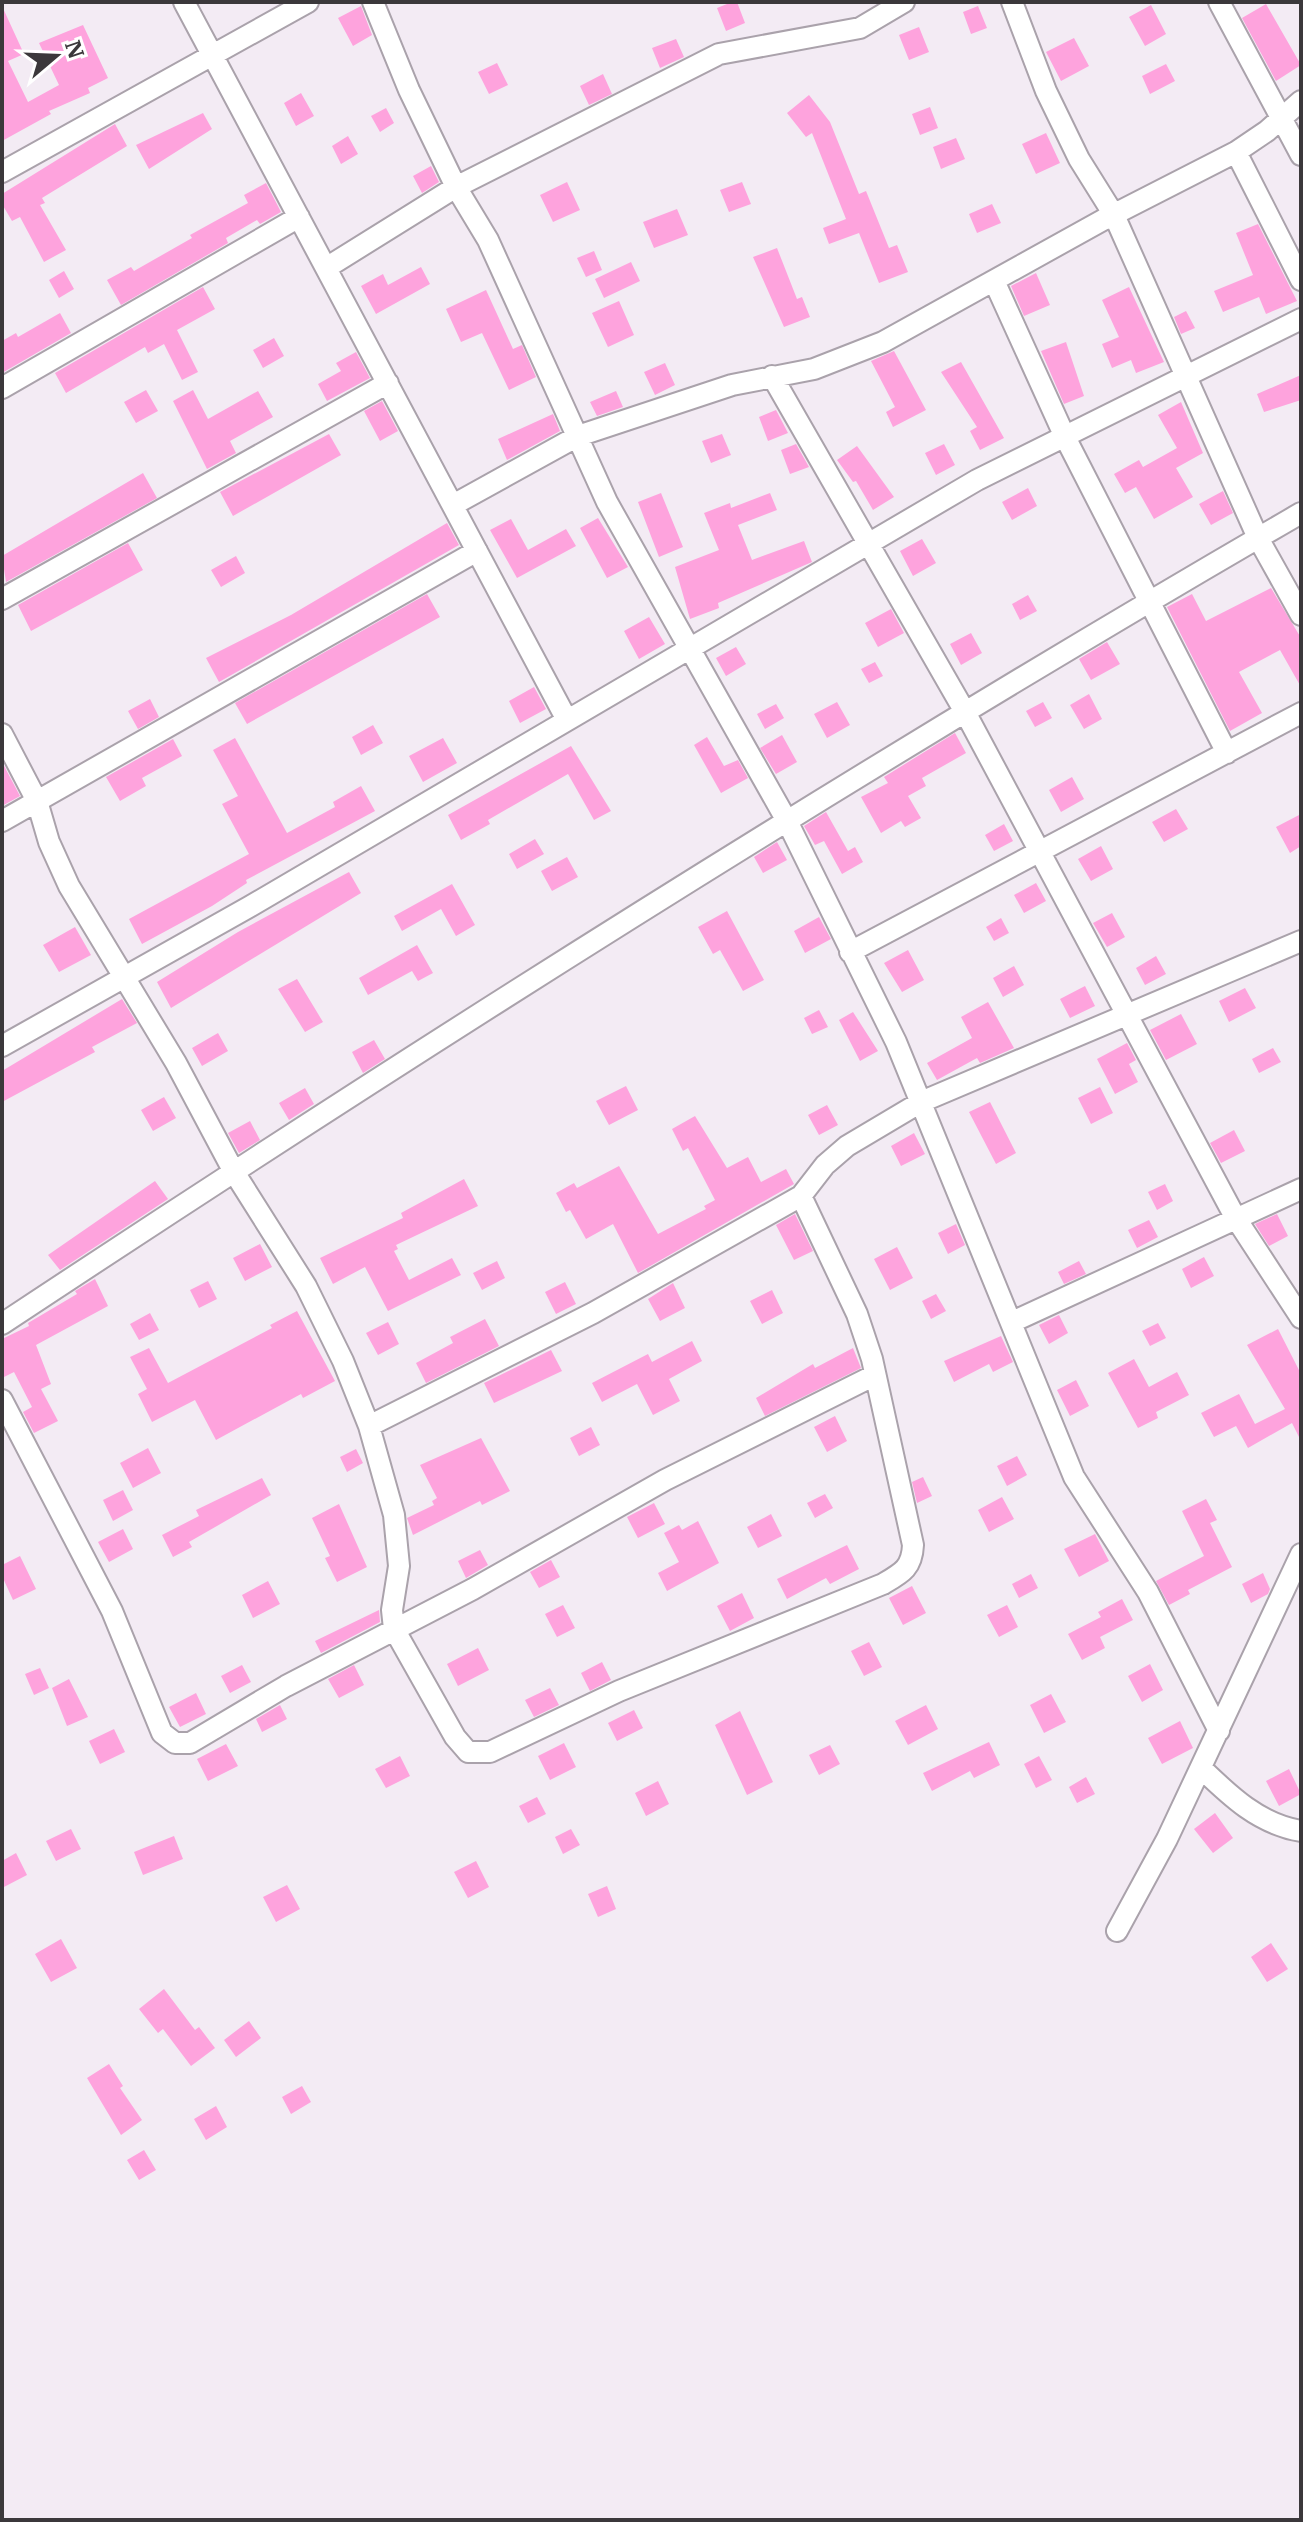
<svg xmlns="http://www.w3.org/2000/svg" width="1303" height="2522" font-family="'IBM Plex Serif',serif">
<style>
.building{fill:#fea3dd}
.lines{fill:none;stroke-linecap:round;stroke-linejoin:round}
.street-casing{stroke:#aaa2ab;stroke-width:24}
.street{stroke:#fff;stroke-width:20}
</style>
<rect width="100%" height="100%" fill="#f3ebf4"/>
<path class="building" d="M732 2H737L745 23 726 31 717 8Z
M1266 4 1301 65 1276 81 1242 18Z
M1151 5 1166 34 1145 46 1129 17Z
M2 6 24 54 8 61 28 102 59 85 39 43 83 25 108 78 88 88 90 93 49 111 51 114 2 141Z
M361 6 372 35 353 46 338 18Z
M978 6 987 28 971 34 963 12Z
M919 27 929 52 909 60 899 35Z
M1074 38 1089 66 1061 81 1046 52Z
M676 39 684 57 660 68 652 48Z
M497 63 508 85 489 94 478 72Z
M1166 64 1175 81 1150 94 1142 76Z
M603 74 612 94 589 105 580 86Z
M301 93 314 116 296 126 284 103Z
M809 95 830 122 859 194 866 191 889 248 897 245 908 272 879 283 859 233 829 244 823 228 846 219 812 133 806 137 787 113Z
M930 107 938 128 920 135 912 114Z
M386 108 394 123 380 132 371 116Z
M203 113 212 129 149 169 136 145Z
M115 124 127 146 42 198 45 203 40 205 66 250 44 262 20 217 12 221 2 204V194Z
M1046 133 1060 163 1036 174 1022 144Z
M348 136 358 154 341 164 332 146Z
M956 138 965 159 941 169 933 147Z
M431 166 439 182 422 193 413 176Z
M567 182 580 210 553 222 540 195Z
M742 182 751 204 729 212 720 190Z
M266 183 281 212 260 224 257 220 226 238 228 243 121 305 107 280 131 267 134 271 192 238 190 235 248 203 244 195Z
M992 204 1001 223 977 233 969 214Z
M677 209 688 235 654 248 643 222Z
M1258 224 1297 301 1266 314 1259 297 1223 312 1214 291 1253 275 1236 233Z
M777 248 797 299 802 297 810 317 784 327 753 257Z
M594 251 602 270 586 277 577 258Z
M631 262 640 281 604 298 595 279Z
M421 267 430 284 376 314 361 286 383 274 388 285Z
M64 271 74 289 59 298 49 280Z
M1036 273 1050 305 1024 316 1011 286Z
M203 287 215 309 177 330 198 372 182 380 164 344 148 353 145 347 66 393 55 373Z
M1129 287 1164 362 1136 373 1131 360 1112 368 1102 344 1119 337 1102 300Z
M486 290 513 349 522 345 536 377 509 390 482 333 461 342 446 309Z
M619 301 634 335 608 347 592 313Z
M1186 311 1195 328 1181 334 1174 317Z
M60 313 71 333 2 373V341L16 333 18 337Z
M274 338 284 356 263 368 253 350Z
M1066 342 1084 396 1064 404 1041 351Z
M894 351 926 410 893 427 886 412 895 407 871 361Z
M356 352 370 378 327 401 318 384 341 371 336 363Z
M961 362 1004 438 980 450 970 431 977 427 941 372Z
M665 363 675 385 655 395 644 372Z
M1301 375V400L1264 412 1257 394Z
M146 390 158 411 136 423 124 402Z
M193 390 208 419 258 391 273 417 230 441 236 453 207 469 173 401Z
M616 391 623 407 597 416 590 402Z
M382 401 398 431 380 441 364 411Z
M1181 402 1203 453 1176 468 1193 497 1154 519 1136 487 1125 493 1114 474 1139 460 1143 467 1177 448 1158 415Z
M776 410 788 433 768 441 759 417Z
M553 414 560 431 507 460 498 439Z
M329 434 341 455 233 516 220 492Z
M722 434 731 455 711 463 702 441Z
M796 444 809 467 790 474 781 450Z
M944 444 955 465 936 475 925 453Z
M857 446 894 497 873 510 856 481 853 482 837 460Z
M143 473 157 498 6 582 2 556Z
M1028 488 1037 506 1012 520 1002 502Z
M1223 491 1233 513 1211 525 1199 504Z
M661 493 683 547 659 557 638 502Z
M770 493 777 510 738 525 752 560 804 541 812 562 718 603 719 608 690 619 675 567 719 550 704 513 730 503 731 508Z
M598 518 628 567 607 578 580 528Z
M511 519 528 550 566 529 576 546 517 578 490 530Z
M447 523 459 545 219 682 206 658 291 615Z
M922 539 936 563 913 576 900 551Z
M128 543 143 570 31 631 18 605Z
M236 556 245 573 221 587 211 570Z
M1271 588 1301 638V687L1280 650 1239 672 1262 713 1230 731 1167 607 1192 594 1206 621Z
M427 594 440 617 247 724 235 703Z
M1028 595 1037 611 1020 620 1012 604Z
M891 609 904 633 878 647 865 623Z
M649 617 665 644 639 659 624 631Z
M971 633 982 653 961 665 950 644Z
M1107 642 1120 664 1091 680 1079 659Z
M736 647 746 664 726 676 716 658Z
M875 662 883 676 869 683 861 669Z
M534 687 546 709 520 723 509 701Z
M1089 694 1102 719 1084 729 1070 705Z
M150 699 159 717 138 729 128 711Z
M837 702 850 725 827 738 814 714Z
M1043 702 1052 718 1035 727 1026 711Z
M776 704 784 718 765 729 757 714Z
M373 725 383 743 361 755 352 737Z
M955 733 966 753 922 778 926 786 908 796 921 818 905 827 901 821 881 833 861 797 888 783 884 777Z
M782 735 797 762 776 774 760 748Z
M707 737 724 766 738 760 748 778 721 793 694 745Z
M235 738 287 833 335 807 333 802 361 786 375 811 246 880 247 883 212 906 142 944 129 919 249 854 222 804 238 796 213 750Z
M443 738 457 763 423 782 409 756Z
M173 739 182 756 142 778 146 786 120 801 106 777Z
M571 746 611 811 594 820 568 774 488 820 490 824 461 840 448 815Z
M2 762 20 796 2 806Z
M1072 777 1084 799 1061 812 1049 790Z
M1176 809 1188 829 1164 842 1152 822Z
M826 812 848 851 855 847 863 862 842 874 824 841 815 845 804 826Z
M1301 814V846L1290 853 1276 827Z
M1004 824 1013 841 994 851 985 835Z
M535 839 544 854 517 869 509 854Z
M777 842 787 860 763 873 754 857Z
M1101 846 1113 869 1091 881 1078 859Z
M567 857 578 877 552 891 541 871Z
M349 872 361 893 171 1008 157 982 238 932Z
M1036 883 1046 901 1024 913 1014 895Z
M452 884 475 925 456 936 441 909 402 931 394 916Z
M727 911 764 980 743 991 720 950 713 954 698 927Z
M1112 913 1125 937 1107 947 1093 923Z
M819 917 831 939 805 953 794 931Z
M1001 918 1009 933 994 941 986 927Z
M75 927 91 955 59 972 43 945Z
M417 945 433 973 418 981 412 971 368 995 359 978Z
M908 950 924 980 902 992 884 963Z
M1156 956 1166 974 1145 985 1136 968Z
M1014 966 1024 985 1003 997 993 978Z
M297 979 323 1022 305 1032 278 989Z
M1085 986 1095 1006 1070 1018 1060 999Z
M1245 988 1256 1008 1229 1022 1219 1001Z
M122 999 137 1023 92 1047 95 1052 2 1102V1071Z
M988 1002 1014 1048 980 1063 977 1058 937 1080 927 1063 972 1038 961 1017Z
M819 1010 828 1027 812 1034 804 1018Z
M853 1012 878 1051 860 1061 839 1020Z
M1181 1014 1197 1044 1166 1060 1150 1030Z
M218 1033 228 1051 202 1066 192 1048Z
M374 1040 385 1059 363 1073 352 1052Z
M1127 1043 1136 1060 1129 1064 1138 1082 1115 1094 1097 1059Z
M1273 1048 1281 1062 1259 1073 1252 1059Z
M626 1086 638 1110 609 1125 596 1101Z
M1100 1087 1113 1113 1091 1124 1078 1098Z
M305 1088 314 1104 289 1120 279 1103Z
M164 1097 176 1118 153 1131 141 1110Z
M990 1102 1016 1153 996 1164 969 1112Z
M827 1105 838 1125 819 1135 808 1115Z
M695 1116 727 1168 748 1157 761 1182 786 1169 794 1184 638 1273 613 1224 586 1239 570 1210 566 1212 556 1193 574 1183 577 1188 619 1166 658 1234 706 1209 704 1206 715 1200 688 1148 683 1151 672 1129Z
M250 1121 260 1140 239 1153 228 1133Z
M1234 1130 1245 1151 1221 1163 1210 1143Z
M914 1133 925 1154 901 1166 891 1146Z
M464 1179 478 1206 396 1245 398 1249 394 1251 409 1280 452 1258 461 1275 388 1311 365 1267 333 1284 320 1258 403 1218 401 1213Z
M155 1181 168 1199 60 1270 48 1255Z
M1165 1184 1173 1201 1157 1210 1148 1192Z
M795 1214 813 1251 794 1260 776 1225Z
M1277 1214 1288 1236 1269 1246 1255 1224Z
M1149 1220 1158 1237 1137 1248 1128 1230Z
M956 1224 965 1245 948 1254 938 1233Z
M260 1244 272 1267 245 1281 233 1258Z
M897 1247 913 1278 890 1290 874 1259Z
M1204 1257 1214 1276 1191 1288 1182 1269Z
M497 1261 505 1278 482 1290 473 1273Z
M1079 1261 1086 1274 1064 1284 1058 1272Z
M95 1279 108 1306 36 1345 51 1384 41 1389 58 1421 34 1433 23 1412 32 1407 14 1372 2 1378V1339L29 1326 28 1323 77 1294 75 1291Z
M208 1281 217 1299 199 1308 190 1290Z
M565 1282 576 1304 556 1314 545 1292Z
M673 1283 685 1308 660 1321 648 1299Z
M772 1290 783 1313 762 1324 750 1301Z
M936 1294 946 1311 931 1319 922 1301Z
M297 1311 335 1381 303 1398 301 1394 216 1440 195 1400 152 1422 138 1394 147 1389 130 1357 149 1348 168 1383 272 1328 270 1325Z
M150 1313 159 1330 139 1340 130 1324Z
M1059 1315 1068 1333 1049 1344 1039 1325Z
M485 1319 499 1346 426 1383 416 1363 453 1343 450 1337Z
M388 1322 399 1344 378 1355 366 1333Z
M1158 1323 1166 1338 1150 1346 1142 1331Z
M1278 1329 1301 1374V1441L1292 1423 1248 1448 1236 1426 1214 1437 1201 1413 1239 1394 1255 1424 1285 1409 1247 1345Z
M1001 1336 1013 1362 993 1372 989 1364 954 1382 944 1361Z
M692 1341 702 1361 669 1379 680 1401 653 1415 637 1384 602 1402 592 1383 648 1354 652 1362Z
M853 1348 861 1368 765 1416 756 1398 813 1364 815 1368Z
M551 1350 562 1371 494 1403 484 1383Z
M1134 1359 1149 1387 1177 1372 1189 1395 1156 1412 1158 1418 1138 1428 1108 1373Z
M1076 1380 1089 1406 1070 1416 1057 1390Z
M835 1416 847 1441 827 1452 814 1427Z
M591 1427 600 1445 579 1456 570 1438Z
M481 1438 510 1491 482 1505 480 1501 413 1535 407 1518 434 1505 432 1501 437 1498 420 1465Z
M148 1448 161 1473 133 1488 120 1463Z
M356 1449 363 1463 347 1472 340 1457Z
M1017 1456 1027 1475 1007 1486 997 1466Z
M923 1477 932 1496 917 1503 912 1482Z
M262 1478 271 1495 189 1542 192 1547 173 1557 162 1535 199 1516 196 1510Z
M123 1490 133 1510 113 1521 103 1500Z
M825 1494 833 1508 815 1518 807 1503Z
M1002 1497 1014 1519 989 1532 978 1510Z
M1206 1499 1217 1520 1210 1523 1232 1567 1188 1590 1190 1594 1169 1605 1156 1581 1204 1556 1182 1511Z
M654 1503 665 1524 638 1538 627 1517Z
M339 1504 367 1567 337 1582 325 1558 330 1556 312 1518Z
M771 1514 782 1536 758 1548 747 1527Z
M698 1521 719 1563 667 1591 658 1573 679 1562 664 1533 679 1525 682 1530Z
M123 1529 133 1549 109 1562 98 1542Z
M1095 1534 1109 1561 1079 1577 1064 1549Z
M847 1545 859 1569 830 1584 826 1578 787 1599 777 1579Z
M480 1550 488 1565 466 1578 458 1561Z
M20 1556 36 1589 13 1600 2 1576V1565Z
M551 1560 560 1577 539 1588 530 1572Z
M1263 1573 1270 1589 1268 1594 1251 1603 1242 1584Z
M1031 1574 1038 1588 1019 1598 1012 1584Z
M268 1581 280 1604 253 1618 242 1595Z
M912 1586 926 1613 903 1625 889 1598Z
M742 1593 754 1618 730 1631 717 1606Z
M1122 1599 1133 1620 1100 1637 1105 1648 1082 1660 1068 1634 1101 1617 1098 1612Z
M563 1605 575 1628 557 1637 545 1614Z
M1007 1605 1018 1627 999 1637 987 1615Z
M379 1610 380 1622 321 1653 315 1641Z
M869 1642 882 1667 864 1676 851 1651Z
M478 1648 489 1670 458 1686 447 1664Z
M602 1662 611 1680 590 1691 581 1673Z
M1150 1664 1163 1690 1142 1702 1128 1676Z
M242 1665 251 1682 230 1693 221 1676Z
M354 1665 364 1685 339 1698 328 1679Z
M40 1668 49 1688 34 1695 25 1674Z
M69 1679 88 1717 67 1726 52 1688Z
M550 1688 559 1705 534 1717 525 1700Z
M196 1693 206 1714 180 1727 169 1707Z
M1051 1694 1066 1722 1044 1733 1030 1705Z
M280 1705 287 1719 262 1732 256 1719Z
M926 1705 938 1729 908 1745 895 1721Z
M634 1710 643 1728 617 1741 608 1723Z
M740 1711 773 1782 747 1795 715 1725Z
M1180 1721 1193 1748 1162 1764 1148 1738Z
M114 1729 125 1752 100 1764 89 1741Z
M989 1742 1000 1765 974 1778 970 1771 932 1791 923 1773Z
M564 1743 576 1767 550 1780 538 1756Z
M226 1744 238 1766 208 1781 197 1759Z
M830 1745 840 1764 819 1775 809 1755Z
M400 1756 410 1776 386 1788 375 1769Z
M1039 1756 1052 1780 1036 1788 1024 1764Z
M1289 1769 1301 1794 1279 1806 1266 1781Z
M1086 1777 1095 1794 1077 1803 1069 1787Z
M658 1781 669 1804 646 1816 635 1793Z
M537 1797 546 1814 528 1823 519 1806Z
M1215 1813 1233 1838 1213 1853 1194 1829Z
M71 1829 81 1849 56 1861 46 1841Z
M571 1829 580 1845 563 1854 555 1837Z
M174 1836 183 1859 143 1875 134 1852Z
M16 1853 27 1875 2 1888V1861Z
M476 1861 489 1887 468 1898 454 1872Z
M287 1885 300 1909 276 1922 263 1897Z
M607 1886 616 1909 598 1917 588 1894Z
M61 1939 77 1968 51 1982 35 1954Z
M1271 1943 1288 1969 1267 1982 1251 1957Z
M164 1989 195 2030 199 2027 215 2048 191 2066 163 2029 158 2033 139 2009Z
M249 2021 261 2038 236 2057 224 2040Z
M109 2064 123 2086 120 2088 142 2120 121 2135 87 2078Z
M302 2086 311 2102 291 2114 282 2097Z
M216 2106 227 2127 206 2140 194 2119Z
M144 2150 156 2170 139 2180 127 2160Z"/>
<g class="lines">
<defs>
<path id="street" d="M184 2 567 720
M373 2 409 90 456 187 488 240 607 502 787 821 896 1042 1074 1477 1148 1592 1219 1731
M1012 2 1046 91 1079 159 1114 215 1258 538 1301 615
M1219 2 1301 155
M1236 152 1301 280
M2 172 308 2
M326 268 456 187 719 54 860 28 904 2
M995 283 1065 437 1227 753
M772 376 965 712 1235 1217 1301 1318
M2 388 299 217
M453 505 578 436 732 385 814 369 883 342 1103 220 1236 152 1267 131 1301 101
M2 599 388 383
M2 734 37 801 49 842 69 886 176 1063 234 1172 306 1286 343 1361 369 1426 394 1515 399 1566 392 1610 394 1629 455 1737 468 1752H490L619 1691 883 1584C902 1573 912 1568 913 1545L872 1359 857 1314 801 1196
M2 821 477 551
M850 952 1301 713
M2 1046 249 907 977 480 1301 319
M1012 1322 1301 1189
M2 1324C428 1042 859 769 1301 513
M2 1400 112 1611 162 1733 175 1743H190L286 1686 473 1589 665 1480 875 1375
M369 1426 593 1313 801 1196 825 1165 847 1146 921 1102 1301 941
M1201 1768C1230 1796 1259 1824 1301 1831
M1117 1931 1167 1839 1301 1554"/>
</defs>
<use href="#street" class="street-casing"/>
<use href="#street" class="street"/>
</g>
<rect width="1303" height="2522" fill="none" stroke="#3b383b" stroke-width="8"/>
<g transform="translate(56 56) rotate(71)" stroke="#ffffff" stroke-width="6" paint-order="stroke">
<path d="M0-6L14 30L0 20L-14 30Z" fill="#3b383b"/>
<text y="-12" font-size="22" font-weight="bold" text-anchor="middle" fill="#3b383b">N</text>
</g>
</svg>
